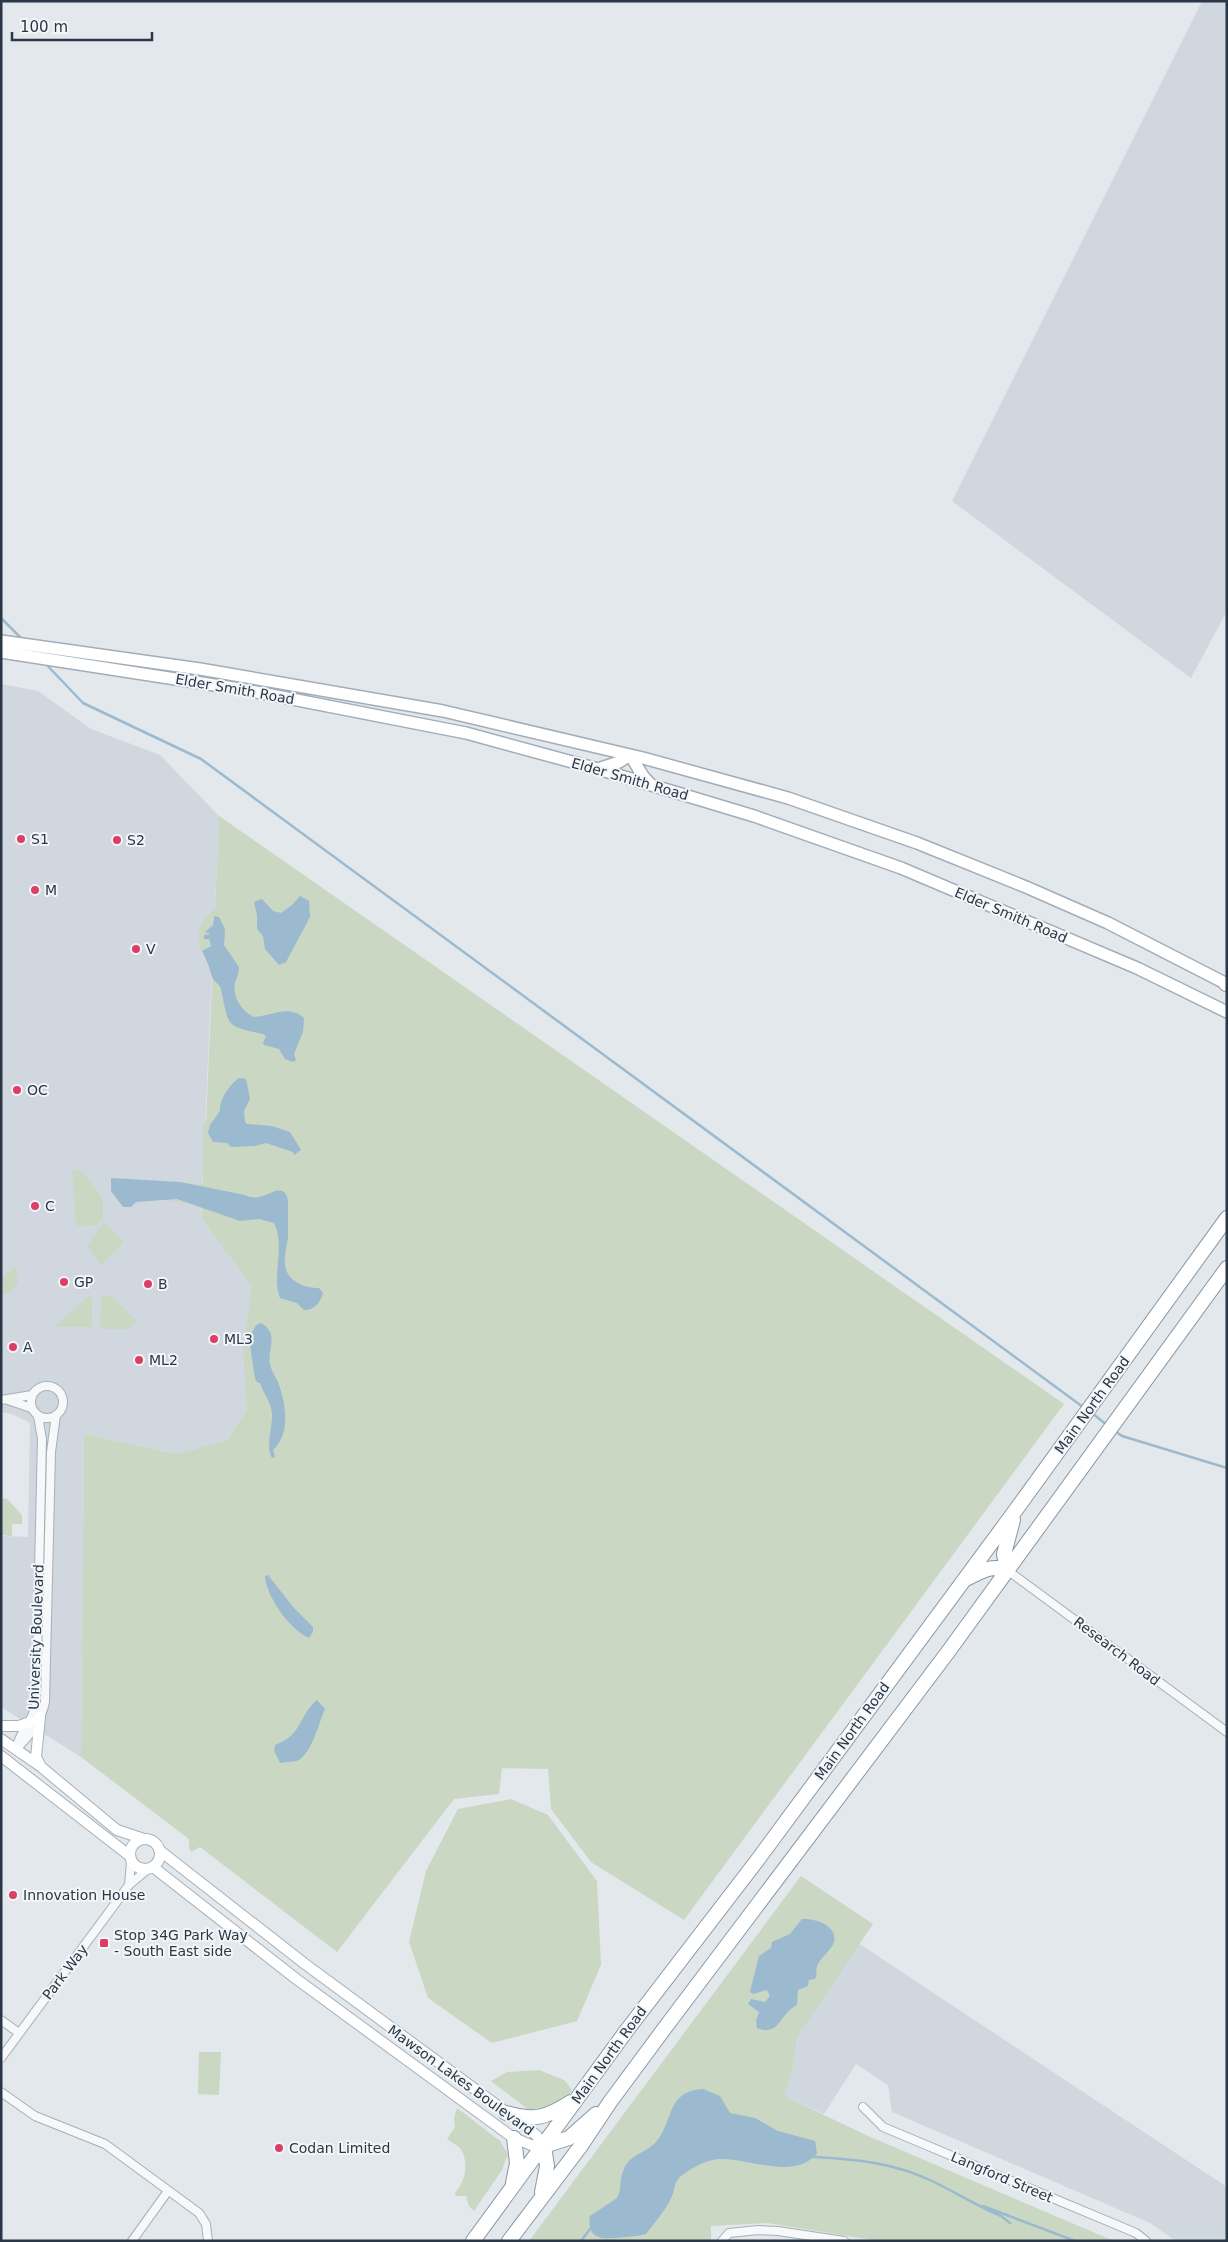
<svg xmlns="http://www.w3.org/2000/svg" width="1228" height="2242" font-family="'DejaVu Sans',sans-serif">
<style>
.built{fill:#d1d7df}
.green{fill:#cad7c3}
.water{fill:#9bbacf}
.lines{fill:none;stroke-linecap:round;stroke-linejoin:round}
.stream{stroke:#9bbacf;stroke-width:2.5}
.street-casing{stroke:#a7afb7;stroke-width:10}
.secondary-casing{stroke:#a7afb7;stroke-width:12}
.primary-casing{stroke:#a1adb9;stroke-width:14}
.highway-casing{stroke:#8997a5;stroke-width:16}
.street{stroke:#f6f8fa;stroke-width:8}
.secondary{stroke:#fff;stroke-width:10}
.primary{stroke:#fff;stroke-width:11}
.highway{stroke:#fff;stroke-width:14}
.poi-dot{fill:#db3e66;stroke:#f3f6f9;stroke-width:2}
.labels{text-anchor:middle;stroke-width:4;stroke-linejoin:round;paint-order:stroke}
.street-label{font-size:14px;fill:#293747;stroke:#f3f6f9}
.poi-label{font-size:14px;fill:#293747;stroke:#f3f6f9;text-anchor:start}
</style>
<rect width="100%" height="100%" fill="#e3e8ec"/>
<path class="built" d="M1202 1H1227V611L1191 678 952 501Z
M1 684 38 691 91 729 160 755 219 816 201 1216 252 1287 247 1409 227 1440 177 1454 84 1434 81 1757 1 1707V1536L28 1537 30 1423 12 1414 1 1412Z
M858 1943 1227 2187V2241H1176L1150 2223 892 2112 888 2085 856 2064 824 2114 783 2096 793 2069 797 2037Z"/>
<path class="green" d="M219 816 1064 1404 684 1920 591 1862 551 1809 548 1769 502 1768 499 1794 454 1799 337 1952 200 1847 191 1852 189 1848V1839L81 1757 84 1434 177 1454 227 1440 247 1409 243 1347 252 1287 201 1217 202 1209 193 1204 157 1199H177L202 1206 203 1187 180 1182 203 1184V1125L206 1121 215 916 212 918 213 925 205 931 212 934 209 939 211 945 202 951C193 933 200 921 215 909Z
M72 1170H81L103 1199V1218L97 1225 76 1226Z
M104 1222 124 1242 101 1266 87 1246Z
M14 1267C23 1280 16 1293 1 1295V1279Z
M101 1296H111L137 1321 130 1329H100Z
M87 1297H92V1327H55Z
M1 1498 7 1499 22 1515V1524H12V1536L1 1535Z
M511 1799 548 1815 597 1881 601 1965 577 2021 492 2043 428 1998 409 1942 426 1871 458 1809Z
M801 1876 873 1924 797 2037 793 2069 784 2096 868 2136 1114 2241H879L767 2223 711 2226V2241H529Z
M199 2052H221L219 2095 198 2094Z
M539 2070 564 2080 572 2090C559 2109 552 2110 530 2111L491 2081 507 2072Z
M457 2108 500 2141 508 2154 502 2170 474 2211 469 2206 466 2196H456L455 2193C465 2182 470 2162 460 2148 457 2145 451 2142 447 2139L455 2127 454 2118Z"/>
<path class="water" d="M300 896 309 901 310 917 286 962 279 965 265 949 263 936 257 929V915L254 902 262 899 273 911 281 913 292 905Z
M214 916 219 917 225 929 224 945 239 967C239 973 237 977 235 983 232 996 242 1012 254 1017 272 1016 288 1004 304 1018L303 1032 294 1054 296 1060 293 1062 285 1059 279 1049 264 1045 263 1043 266 1036 263 1034C224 1026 229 1026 221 989 219 983 214 982 212 977 209 966 207 961 202 951L211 946 209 939H204V935L211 934 205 932 213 925Z
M239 1078 246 1079 250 1099 244 1111 245 1122 247 1124 272 1126 290 1132 301 1150 294 1155 293 1152 266 1143 255 1146 231 1147 227 1143 213 1142 208 1133 210 1125 220 1111C219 1100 230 1084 239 1078Z
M111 1178 180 1182 245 1195C262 1204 274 1185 284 1192 289 1196 288 1204 288 1210 288 1219 288 1228 288 1237 287 1246 284 1255 285 1264 286 1281 304 1288 319 1288L323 1293C320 1303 315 1310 304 1310L297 1303 280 1298C271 1275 286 1248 274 1223L259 1219 240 1221 177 1199 136 1202 131 1207H123L111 1191Z
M261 1323C280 1334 267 1348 270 1364 271 1370 275 1376 278 1382 286 1404 291 1433 273 1450L275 1457 272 1458C265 1445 273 1428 272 1413 271 1403 263 1392 260 1383H258L255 1379 249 1338 256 1325Z
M268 1575 294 1608 313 1627V1632L309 1638C290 1630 266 1596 265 1576Z
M317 1700 325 1709C319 1722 311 1757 296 1761 291 1762 285 1762 280 1763L274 1750 275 1745C303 1735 298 1716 317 1700Z
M802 1919C814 1918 838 1925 834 1942 831 1951 822 1956 818 1964 815 1969 818 1973 815 1979L809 1980 808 1986 798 1990 797 2005C779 2014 780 2037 757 2028L756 2021 759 2012 748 2004 751 1999 765 2002 770 1996 767 1990 753 1994 750 1992 759 1956 771 1948 772 1942 790 1934Z
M703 2089 720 2096 730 2113 755 2118 778 2131 815 2141 817 2153C796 2181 748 2158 721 2159 707 2159 689 2169 679 2178 674 2183 675 2190 672 2196 666 2210 655 2222 646 2234 639 2236 633 2236 626 2237 606 2239 586 2242 590 2216L617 2198C622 2189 619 2178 624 2169 630 2154 646 2153 656 2142 674 2121 666 2091 703 2089Z"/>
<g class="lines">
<path class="stream" d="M1 618 23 640
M44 662 83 703 201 759 1083 1407
M1092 1413 1107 1425
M1115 1431 1122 1436 1227 1468
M814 2157C855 2159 895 2163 932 2181 955 2192 977 2206 1001 2216L1010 2223
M983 2206 1075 2241
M581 2241 590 2229"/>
<defs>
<path id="street" d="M31 1402a16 16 0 1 1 32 0a16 16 0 1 1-32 0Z
M1 1400 32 1395
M8 1400 31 1408
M1007 1570 1227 1732
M16 1749C30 1736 41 1721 45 1702L51 1452 56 1415
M16 1749C19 1731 34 1722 36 1703L42 1439 38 1416
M129 1885 131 1861
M1 2020 19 2033
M1 2058 129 1885 148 1869
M1 2092 35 2116 105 2144 199 2213 206 2224 208 2241
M863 2107 883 2127 1136 2233 1146 2241
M132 2241 168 2191
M722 2241 729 2233 758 2230 778 2231 844 2241"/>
<path id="secondary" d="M1 1726H19L30 1722
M1 1739 40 1766 117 1830 144 1839
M1 1756 130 1856
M40 1765 36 1757 40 1717
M130 1854a15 15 0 1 1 30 0a15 15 0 1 1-30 0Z
M159 1850 305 1964 529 2129 537 2136 544 2146
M153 1867 295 1978 512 2137 531 2145 544 2146"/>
<path id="primary" d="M1 641 200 669 443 711 643 758 788 798 917 843 1026 887 1108 923 1227 984
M1 652 240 689 466 733 598 769 754 816 901 868 1137 968 1227 1012
M630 755 643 776 651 785
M598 769 619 762 630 755"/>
<path id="highway" d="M1226 984H1227
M1007 1570 1004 1554 1013 1520
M966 1579C981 1572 991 1564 1007 1570
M506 2113C535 2121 546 2118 571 2102
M544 2146 569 2138 596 2114
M513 2183 517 2163 514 2138
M542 2192 547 2166 544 2146
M473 2241 627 2030 756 1862 1015 1511 1227 1218
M509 2241 580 2147 610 2102 664 2029 948 1652 1227 1268"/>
</defs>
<use href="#street" class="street-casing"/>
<use href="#secondary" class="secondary-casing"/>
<use href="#primary" class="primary-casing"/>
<use href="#highway" class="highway-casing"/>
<use href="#street" class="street"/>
<use href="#secondary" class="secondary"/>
<use href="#primary" class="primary"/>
<use href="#highway" class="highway"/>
</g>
<g class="poi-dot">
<circle cx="21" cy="839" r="5"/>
<circle cx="117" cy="840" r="5"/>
<circle cx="35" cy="890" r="5"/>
<circle cx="136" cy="949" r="5"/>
<circle cx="17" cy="1090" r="5"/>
<circle cx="35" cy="1206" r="5"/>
<circle cx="64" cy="1282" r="5"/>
<circle cx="148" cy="1284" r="5"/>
<circle cx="214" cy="1339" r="5"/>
<circle cx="13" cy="1347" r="5"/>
<circle cx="139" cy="1360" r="5"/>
<circle cx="13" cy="1895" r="5"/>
<rect x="99" y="1938" width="10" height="10" rx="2.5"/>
<circle cx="279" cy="2148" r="5"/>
</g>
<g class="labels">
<g class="street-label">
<text transform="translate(235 689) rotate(10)" y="5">Elder Smith Road</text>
<text transform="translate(630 779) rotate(16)" y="5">Elder Smith Road</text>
<text transform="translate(1011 915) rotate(23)" y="5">Elder Smith Road</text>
<text transform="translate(1092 1405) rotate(-54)" y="5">Main North Road</text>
<text transform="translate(36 1637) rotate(-88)" y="5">University Boulevard</text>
<text transform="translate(1117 1651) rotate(37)" y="5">Research Road</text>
<text transform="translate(852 1731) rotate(-54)" y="5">Main North Road</text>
<text transform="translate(65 1972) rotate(-53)" y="5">Park Way</text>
<text transform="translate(609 2055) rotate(-54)" y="5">Main North Road</text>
<text transform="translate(461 2080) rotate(36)" y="5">Mawson Lakes Boulevard</text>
<text transform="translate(1002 2177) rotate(23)" y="5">Langford Street</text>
</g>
<g class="poi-label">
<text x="31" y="844">S1</text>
<text x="127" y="845">S2</text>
<text x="45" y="895">M</text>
<text x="146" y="954">V</text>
<text x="27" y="1095">OC</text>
<text x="45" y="1211">C</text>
<text x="74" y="1287">GP</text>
<text x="158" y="1289">B</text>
<text x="224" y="1344">ML3</text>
<text x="23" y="1352">A</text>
<text x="149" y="1365">ML2</text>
<text x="23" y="1900">Innovation House</text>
<text x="114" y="1940">Stop 34G Park Way<tspan x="114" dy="16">- South East side</tspan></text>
<text x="289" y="2153">Codan Limited</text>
</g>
</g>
<rect width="1228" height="2242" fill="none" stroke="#293747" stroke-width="5"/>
<path d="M12 32v8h140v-8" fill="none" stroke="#293747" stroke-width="2.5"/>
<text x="20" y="32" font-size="15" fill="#293747" stroke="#f3f6f9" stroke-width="4" paint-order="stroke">100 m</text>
</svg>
